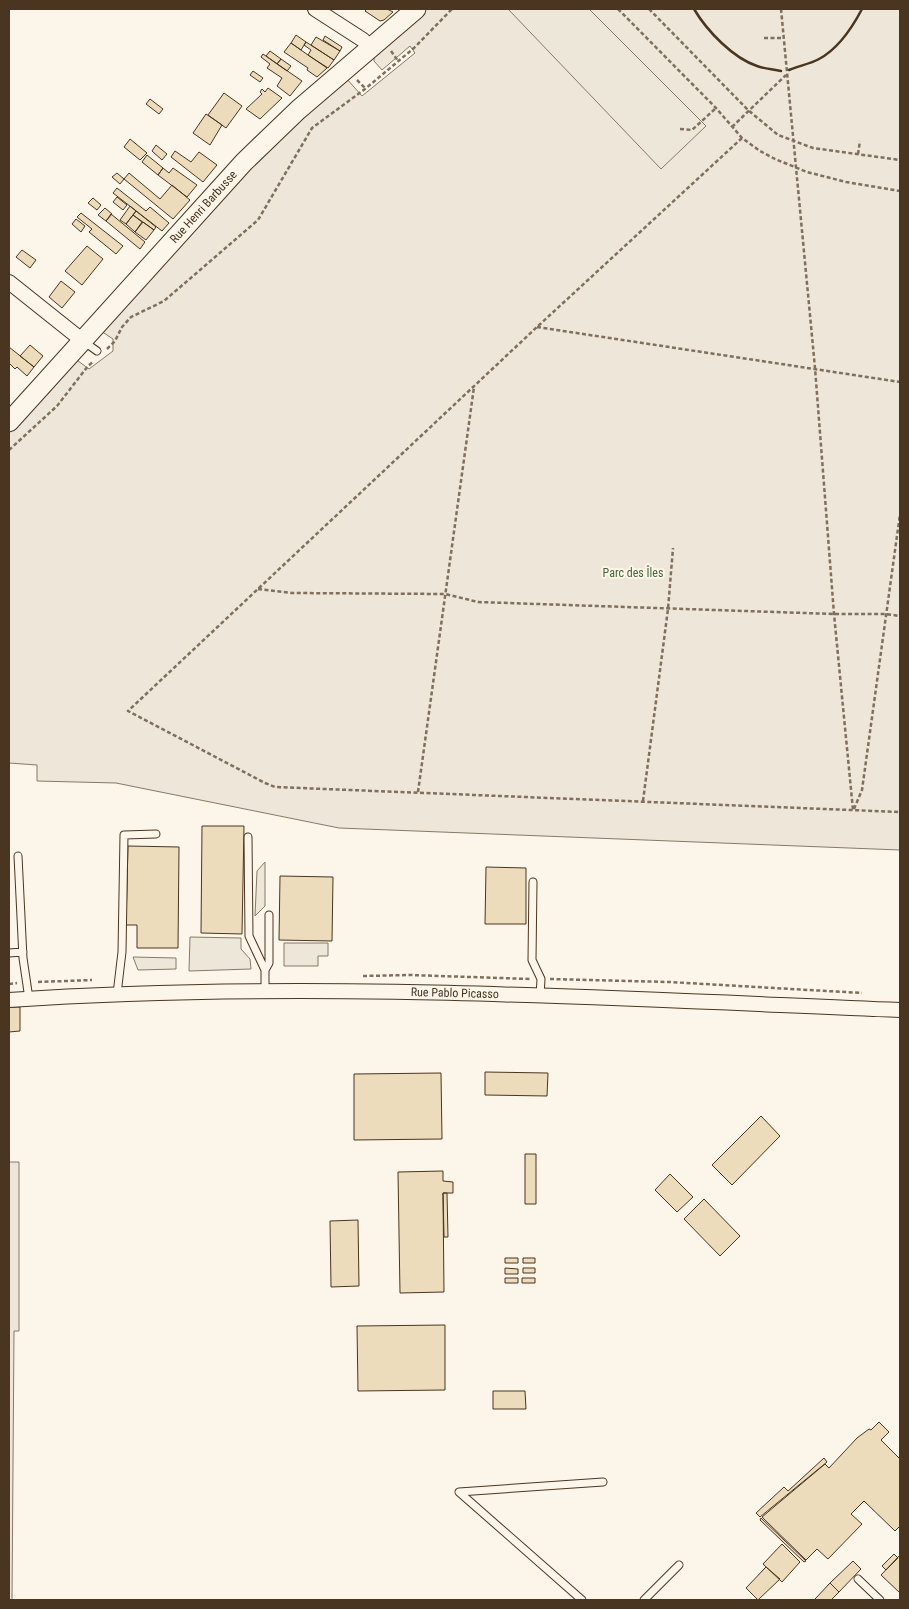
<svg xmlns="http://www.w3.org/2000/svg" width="909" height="1609" font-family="'Roboto Condensed',sans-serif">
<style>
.green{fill:#ede6d9;stroke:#887966}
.parking{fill:#ede7d9;stroke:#887966}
.building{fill:#ecdcbc;stroke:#4a3520}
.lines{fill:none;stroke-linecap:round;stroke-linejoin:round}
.lane-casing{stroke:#4a3520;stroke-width:9}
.street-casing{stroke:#4a3520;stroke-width:16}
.secondary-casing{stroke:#4a3520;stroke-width:21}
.path{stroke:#7f6f5c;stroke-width:2.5;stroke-dasharray:4 2.5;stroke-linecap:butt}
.lane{stroke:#fbf6e9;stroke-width:7}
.street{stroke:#fbf6e9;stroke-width:14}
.secondary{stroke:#fbf6e9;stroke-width:19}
.wall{stroke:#4a3520;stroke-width:2.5}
.labels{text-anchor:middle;stroke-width:4;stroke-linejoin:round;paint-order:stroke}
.street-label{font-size:12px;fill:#4a3520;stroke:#fbf6e9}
.park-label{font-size:12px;fill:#436837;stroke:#fbf6e9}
</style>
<rect width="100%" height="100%" fill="#fbf6e9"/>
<path class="green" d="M426 9H900V850L339 828 116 783 37 781V765L9 763V431L74 358 89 369 113 351V339L101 331 240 176 346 78 362 96 415 53 410 46 382 70 374 61V58Z
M9 1162H19V1331H14L12 1600H9Z"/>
<path class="parking" d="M508 9H589L706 126 661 169Z
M265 862V906L255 916 257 871Z
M190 937 241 938V949L250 959 251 969 189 971Z
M284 943H328V956H318V966H284Z
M133 957 176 958V969L138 970Z"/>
<path class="building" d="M367 9H387L393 12 384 20 380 21 365 11Z
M296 35 306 42 301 50 291 43Z
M325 36 342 47 340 51 323 40Z
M316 37 340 51 334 60 311 45Z
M306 42 334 60 328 68 308 55 311 50 304 45Z
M291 43 308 55 327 68 317 77 307 70 308 68 284 52Z
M270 51 281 59 277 64 266 56Z
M263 54 302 81 290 96 277 86 282 78 267 68 270 64 261 57Z
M281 59 291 66 287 71 277 64Z
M253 71 263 78 260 82 250 75Z
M268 88 282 98 260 119 246 109 262 94 260 92 262 89 265 92Z
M224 93 242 106 226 128 208 115Z
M150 99 163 109 159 114 146 104Z
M206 114 222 125 210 145 193 133Z
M130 139 147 153 140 160 124 147Z
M156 145 167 154 162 160 152 151Z
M175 151 191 162 199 152 217 165 203 182 171 157Z
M147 155 163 168 158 175 142 162Z
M163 168 169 173 173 168 197 185 187 197 158 175Z
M117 173 124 179 120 184 112 177Z
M129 173 160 199 172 185 190 200 173 219 124 179Z
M117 188 146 211 150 207 169 223 162 231 113 193Z
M117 197 127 205 123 210 113 202Z
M93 198 101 205 97 210 88 203Z
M130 206 136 211 126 224 120 220Z
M105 208 112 214 106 221 98 215Z
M136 211 156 227 154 230 133 215Z
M81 213 123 246 116 254 89 232 92 229 77 217Z
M111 214 145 242 140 249 106 221Z
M133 215 142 222 135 232 126 224Z
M76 219 85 226 81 232 72 224Z
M143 222 154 230 146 240 135 232Z
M87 246 103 259 82 285 65 271Z
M22 250 36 260 30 268 16 257Z
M61 281 75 292 62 308 49 297Z
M30 345 43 356 34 367 20 356Z
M9 347 34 367 27 376 17 367 15 369 9 363Z
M202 826H244L242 934 201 933Z
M128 846 179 847 178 948H137V925H126Z
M486 867 526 868V924H485Z
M280 876 333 877 332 941 279 940Z
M9 1007H20V1031L9 1032Z
M485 1072 548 1073 547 1096 485 1095Z
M441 1073 442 1139 354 1140V1074Z
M761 1116 780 1136 732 1185 712 1165Z
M525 1154H536V1204H525Z
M443 1171V1181L453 1182V1193H443L444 1292 400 1293 398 1172Z
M670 1174 693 1197 677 1212 655 1190Z
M443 1193H447L448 1237H444Z
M704 1199 740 1236 720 1256 684 1219Z
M358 1220 359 1286 331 1287 330 1221Z
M505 1258H518V1263H505Z
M523 1258H535V1263H523Z
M505 1268 518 1269V1274H505Z
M523 1268H535V1273H523Z
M505 1278H518V1283H505Z
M522 1278H535V1283H522Z
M445 1325V1390L358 1391 357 1326Z
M493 1391H525L526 1409H493Z
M879 1422 889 1432 881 1440 900 1459V1526L895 1531 864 1501 851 1514 862 1524 828 1559 817 1549 806 1560 762 1517 825 1464 829 1468 857 1438 869 1429 871 1430Z
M824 1458 827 1462 760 1517 756 1513 784 1487 788 1491Z
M761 1518 806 1561 804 1562 760 1520Z
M782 1544 800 1562 782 1582 763 1564Z
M894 1554 898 1558 886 1570 882 1566Z
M900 1555V1593L881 1575Z
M853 1561 861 1569 839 1592 830 1583Z
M766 1567 780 1579 758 1600 746 1588Z
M830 1583 839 1592 831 1600H816L815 1599Z"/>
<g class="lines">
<defs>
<path id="lane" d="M83 341 97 351
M248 837 249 936 265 970V991
M18 856 23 958 29 999
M533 882 532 960 541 979 540 996
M9 953 23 952
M265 970 269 963V915
M117 994 122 952 124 835 156 834
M858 1579 880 1600
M582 1600 459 1492 603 1482
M644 1600 679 1565"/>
<g id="street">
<path d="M315 9 363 40 371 49"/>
<path d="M9 282 83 341"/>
<path id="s1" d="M9 1000C305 980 604 998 900 1010"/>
</g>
<g id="secondary">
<path id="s2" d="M9 422 244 162 298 110 416 9"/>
</g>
</defs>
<use href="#lane" class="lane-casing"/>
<use href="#street" class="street-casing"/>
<use href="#secondary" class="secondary-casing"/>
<path class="path" d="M618 9 716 108 742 138 760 151 775 159 807 172 846 182 900 191
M649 9 748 110 778 135 813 148 900 160
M781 9 815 368 834 614 853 810
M764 38H783
M391 51 398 61
M357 80 365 88
M732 127 786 75
M680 129 692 130 716 108
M742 138 537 327 128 711 265 783 275 787 900 812
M858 154 860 141
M537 327 900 382
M107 349 115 341 122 327 131 317 164 301 258 220 312 128 365 89 414 48 452 9
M9 450 57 406 88 366 94 361
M258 589 292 593 445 594 478 602 834 614H886L900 616
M418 792 474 387
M643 801 668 609 673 548
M854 809 862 790 900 514
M363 976 410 975 530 979
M550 979 669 982 862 993
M38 982 92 980
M9 984 17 983"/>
<use href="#lane" class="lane"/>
<use href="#street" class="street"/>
<use href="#secondary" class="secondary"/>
<path class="wall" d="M694 9C707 31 733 58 757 66 764 69 773 69 781 71
M789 70C798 66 810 64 819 59 838 49 852 28 862 9"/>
</g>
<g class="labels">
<g class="street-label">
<text dy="4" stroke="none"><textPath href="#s2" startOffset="290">Rue Henri Barbusse</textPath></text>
<text dy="4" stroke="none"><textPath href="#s1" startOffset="446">Rue Pablo Picasso</textPath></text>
</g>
<g class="park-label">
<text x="633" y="577">Parc des Îles</text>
</g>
</g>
<rect width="909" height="1609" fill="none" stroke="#4a3520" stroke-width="20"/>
</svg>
